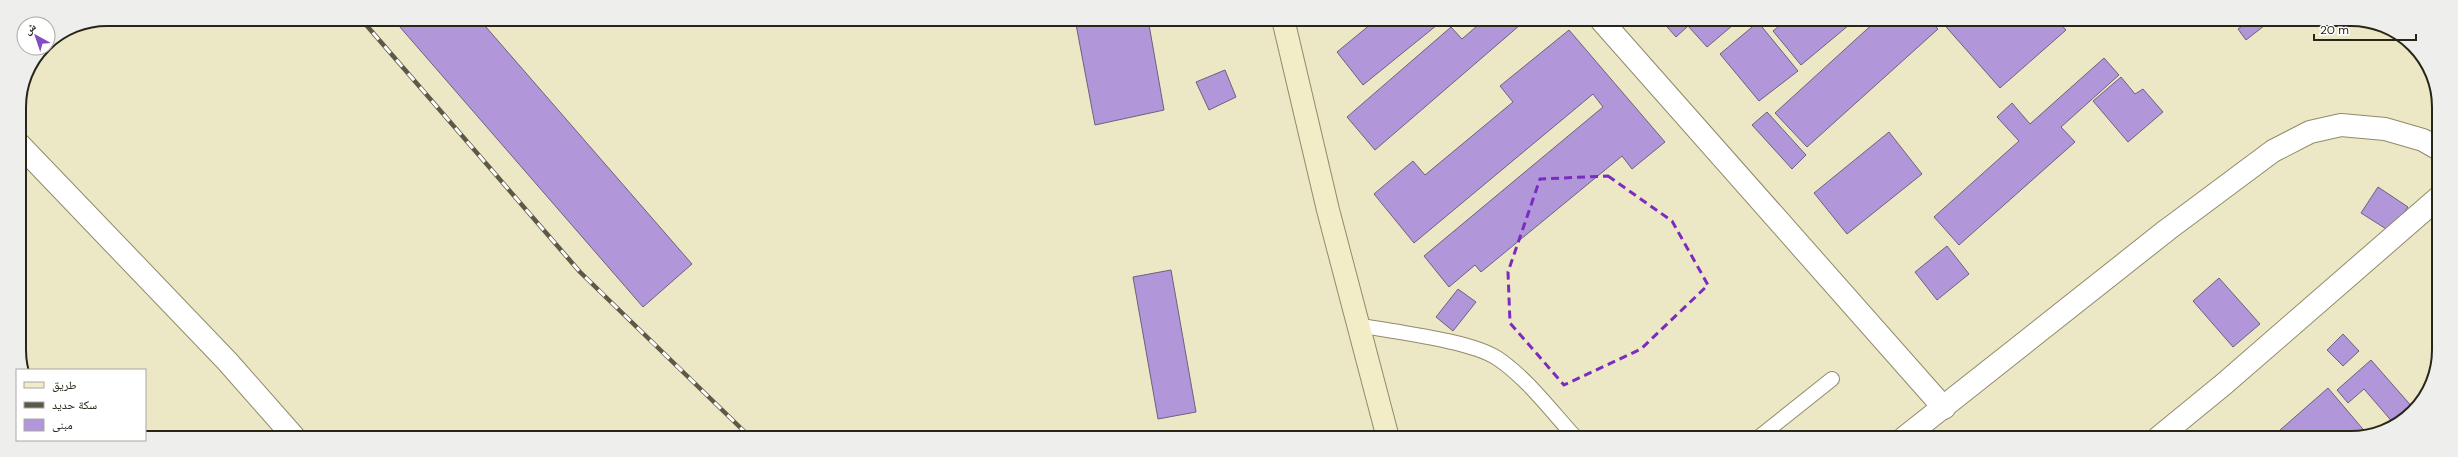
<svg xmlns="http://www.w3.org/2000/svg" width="2458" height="457" font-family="'DM Sans','Noto Naskh Arabic',sans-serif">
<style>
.building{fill:#b197da;stroke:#6c617e}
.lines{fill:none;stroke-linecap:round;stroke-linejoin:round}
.service-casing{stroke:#908b6b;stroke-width:16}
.minor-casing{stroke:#908b6b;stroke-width:24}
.tertiary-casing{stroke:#908b6b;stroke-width:24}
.secondary-casing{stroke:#908b6b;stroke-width:24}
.service{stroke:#fff;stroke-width:14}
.minor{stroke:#fff;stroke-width:22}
.tertiary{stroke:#fff;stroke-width:22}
.secondary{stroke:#f2edc7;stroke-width:22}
.rail-casing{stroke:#5c5946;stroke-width:4.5}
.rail{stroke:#fff;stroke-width:3;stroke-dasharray:9;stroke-linecap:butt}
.marked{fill:none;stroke:#7b2cbf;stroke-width:3;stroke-dasharray:8 5;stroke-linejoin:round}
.rim{fill:none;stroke:#282619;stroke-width:2}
</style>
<rect width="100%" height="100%" fill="#ece7c4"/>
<path class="building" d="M393 19H479L692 264 643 307Z
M1075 19H1148L1164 110 1095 125Z
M1377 19 1442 21 1363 85 1337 52Z
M1485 19H1527L1375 150 1347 117 1451 27 1462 39Z
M1661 20H1739L1707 47 1688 26 1676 37Z
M1786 20H1855L1801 65 1773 31Z
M1877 20H1929L1938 29 1807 147 1775 113Z
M1940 20H2057L2066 30 2000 88Z
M2250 20H2268L2269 22 2246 40 2238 29Z
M1758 22 1798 71 1759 101 1720 54Z
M1569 30 1665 142 1632 169 1622 156 1481 272 1475 265 1449 287 1424 256 1603 107 1593 94 1414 243 1374 194 1413 161 1425 175 1513 102 1500 86Z
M2104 58 2119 75 2061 127 2075 142 1959 245 1934 217 2019 141 1997 117 2012 103 2030 124Z
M1225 70 1236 97 1209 110 1196 82Z
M2121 77 2135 94 2143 89 2163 112 2128 142 2093 101Z
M1767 112 1806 155 1792 169 1752 125Z
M1889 132 1922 174 1847 234 1814 193Z
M2378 187 2408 207 2391 232 2361 213Z
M1947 246 1969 274 1937 300 1915 272Z
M1171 270 1196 412 1158 419 1133 277Z
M2219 278 2260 324 2233 347 2193 301Z
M1458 289 1476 302 1453 331 1436 317Z
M2343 334 2359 351 2343 366 2327 350Z
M2371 360 2414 409 2409 416 2395 425 2364 389 2348 403 2337 390Z
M2328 388 2368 435 2351 438H2271Z"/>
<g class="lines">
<defs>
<path id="service" d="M1358 325C1393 332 1469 340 1497 358 1527 378 1551 411 1576 438
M1758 438 1832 379"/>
<path id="minor" d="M1601 20 1944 408
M2158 438 2224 384 2438 198"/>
<path id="tertiary" d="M19 144 227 361 294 437
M1904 438 2167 230 2273 151 2310 132 2341 125 2385 129 2423 140 2437 148"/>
<path id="secondary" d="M1283 19 1328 210 1388 438"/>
</defs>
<use href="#service" class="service-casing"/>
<use href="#minor" class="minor-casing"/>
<use href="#tertiary" class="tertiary-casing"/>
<use href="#secondary" class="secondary-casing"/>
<use href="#service" class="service"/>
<use href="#minor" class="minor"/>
<use href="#tertiary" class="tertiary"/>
<use href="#secondary" class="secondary"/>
<defs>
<path id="rail" d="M361 19 580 272 750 437"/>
</defs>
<use href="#rail" class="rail-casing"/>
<use href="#rail" class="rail"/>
</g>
<path class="marked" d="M1608 176 1672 221 1708 285 1641 349 1564 385 1510 323 1508 272 1540 179Z"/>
<path d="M0 0H2458V457H0ZM107 26H2351A81 81 0 0 1 2432 107V350A81 81 0 0 1 2351 431H107A81 81 0 0 1 26 350V107A81 81 0 0 1 107 26Z" fill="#eeeeed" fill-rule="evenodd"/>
<path class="rim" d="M107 26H2351A81 81 0 0 1 2432 107V350A81 81 0 0 1 2351 431H107A81 81 0 0 1 26 350V107A81 81 0 0 1 107 26Z"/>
<rect x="16" y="369" width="130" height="72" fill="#ffffff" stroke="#a9a8a3"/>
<rect x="24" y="382" width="20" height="6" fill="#f2edc7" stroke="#a9a8a3"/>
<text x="52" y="389" font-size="12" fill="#282619">طريق</text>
<rect x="24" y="402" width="20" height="6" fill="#5c5946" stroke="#a9a8a3"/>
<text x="52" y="409" font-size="12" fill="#282619">سكة حديد</text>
<rect x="24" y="419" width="20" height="12" fill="#b197da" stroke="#a9a8a3"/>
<text x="52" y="429" font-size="12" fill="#282619">مبنى</text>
<g transform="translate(36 36) rotate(320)"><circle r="19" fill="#ffffff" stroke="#a9a8a3"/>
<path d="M0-3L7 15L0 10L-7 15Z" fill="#834cc3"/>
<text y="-6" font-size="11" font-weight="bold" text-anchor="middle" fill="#282619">ش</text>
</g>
<path d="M2314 34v6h102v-6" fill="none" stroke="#282619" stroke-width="2"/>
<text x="2320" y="34" font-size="12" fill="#282619" stroke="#ffffff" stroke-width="3" paint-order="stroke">20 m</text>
</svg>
